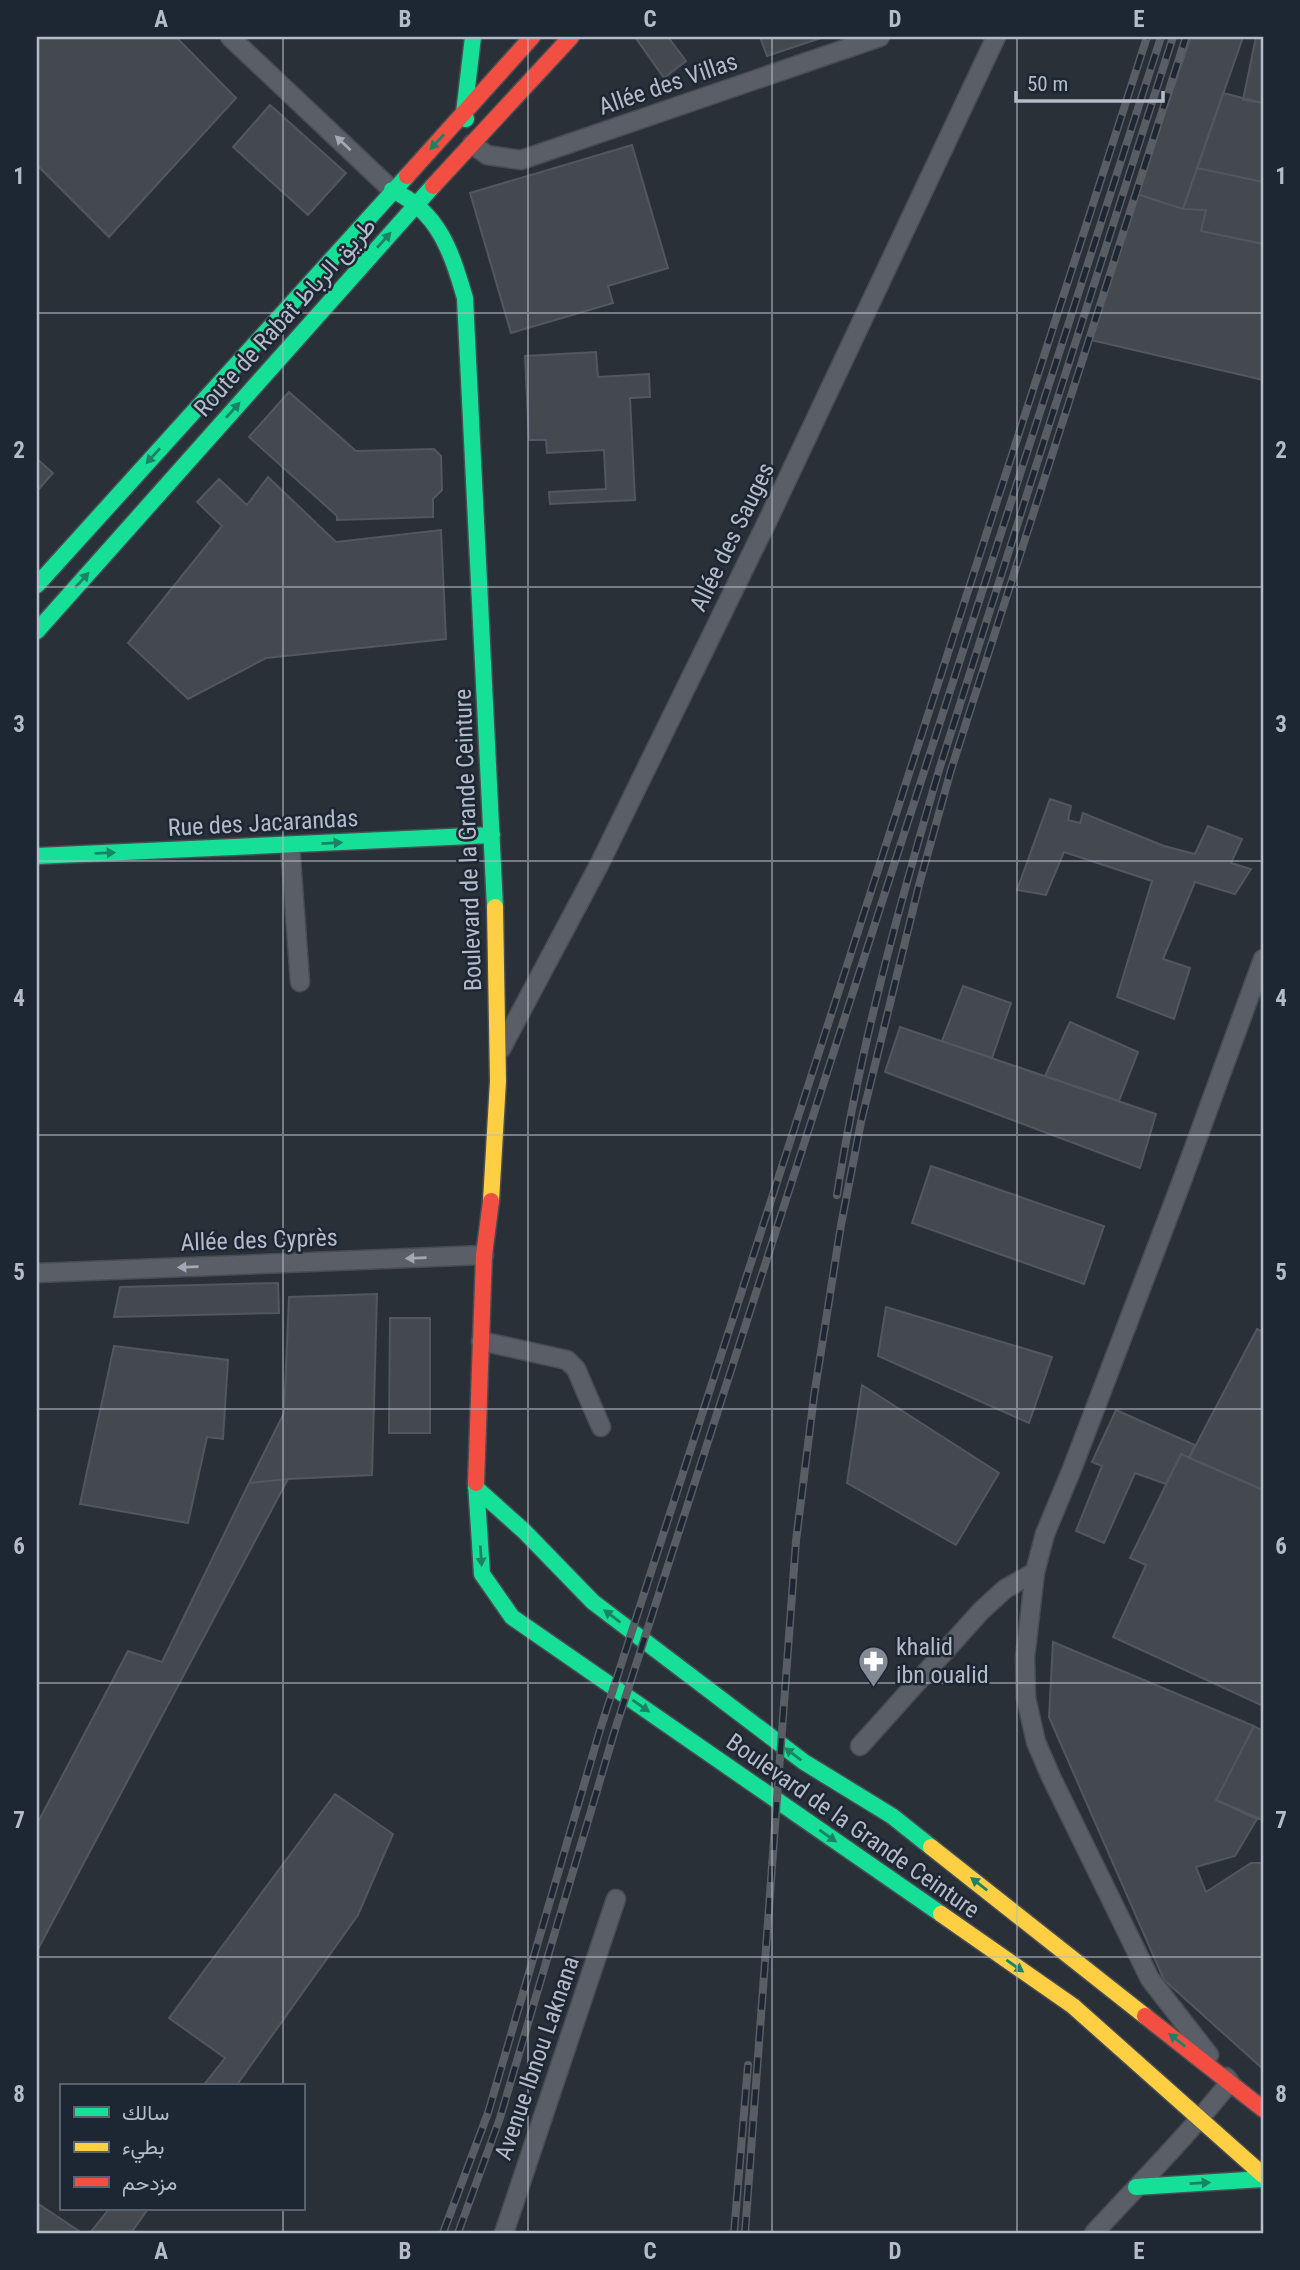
<svg xmlns="http://www.w3.org/2000/svg" width="1300" height="2270" font-family="'Roboto Condensed',Vazirmatn,sans-serif">
<style>
.building{fill:#444950;stroke:#52575f;stroke-width:2}
.lines{fill:none;stroke-linecap:round;stroke-linejoin:round}
.street-casing{stroke:#484c53;stroke-width:21}
.fast-casing{stroke:#484c53;stroke-width:19}
.slow-casing{stroke:#484c53;stroke-width:19}
.jam-casing{stroke:#484c53;stroke-width:19}
.street{stroke:#5a5e66;stroke-width:18}
.fast{stroke:#16e098;stroke-width:16}
.slow{stroke:#ffcf43;stroke-width:16}
.jam{stroke:#f24e42;stroke-width:16}
.rail-casing{stroke:#595d64;stroke-width:8}
.rail{stroke:#1d2633;stroke-width:5;stroke-dasharray:16;stroke-linecap:butt}
.oneway{fill:#1a8366}
.oneway2{fill:#a2a9b5}
.grid{fill:none;stroke:#b4bcc9;stroke-width:2;stroke-opacity:0.55}
.labels{text-anchor:middle;stroke-width:5;stroke-linejoin:round;paint-order:stroke}
.street-label{font-size:24px;fill:#b4bcc9;stroke:#1d2633}
.poi-label{font-size:24px;fill:#b4bcc9;stroke:#1d2633;text-anchor:start}
.neatline{fill:none;stroke:#b4bcc9;stroke-width:2.5}
.grid-label{font-size:23px;text-anchor:middle;font-weight:bold;fill:#b4bcc9}
</style>
<rect width="100%" height="100%" fill="#2a3038"/>
<path class="building" d="M37 37H176L236 98 109 237 37 165Z
M635 37H668L686 61 664 78Z
M760 37H824L767 56Z
M1191 37H1243L1183 209 1137 194Z
M1256 37H1263V103L1243 100Z
M1223 93 1263 103V182L1197 168Z
M270 105 346 173 308 215 233 147Z
M632 145 668 268 608 286 613 303 511 333 470 193Z
M1197 168 1263 182V244L1201 231 1206 210 1183 209Z
M1137 194 1183 209 1206 210 1201 231 1263 244V380L1091 340Z
M596 352 598 377 649 374 650 397 630 398 635 500 550 504 549 492 606 489 604 450 547 453 546 440H529L525 356Z
M289 392 356 451 434 449 441 456 442 490 433 499V517L337 520V516L249 437Z
M37 459 53 473 37 491Z
M268 477 336 542 441 530 446 639 266 658 188 699 128 643 222 526 197 502 219 479 247 505Z
M1050 799 1071 806 1068 820 1080 823 1083 813 1164 846 1195 854 1208 826 1242 839 1231 863 1251 869 1235 894 1195 882 1163 959 1190 968 1174 1019 1117 997 1152 881 1064 852 1046 895 1017 890Z
M963 986 1011 1003 992 1058 942 1041Z
M1070 1022 1138 1052 1119 1101 1045 1076Z
M900 1027 1156 1114 1140 1168 885 1072Z
M931 1166 1104 1226 1084 1284 912 1223Z
M278 1283 279 1313 114 1317 120 1287Z
M377 1294 372 1475 288 1479 249 1483 284 1413 289 1297Z
M886 1307 1052 1357 1029 1423 878 1356Z
M390 1318H430V1433H389Z
M1257 1329 1263 1332V1490L1189 1458Z
M114 1346 228 1360 223 1439 207 1437 188 1523 80 1504Z
M862 1385 999 1473 956 1545 847 1483Z
M1116 1410 1195 1445 1189 1458 1181 1454 1166 1484 1135 1473 1104 1543 1076 1531 1102 1466 1092 1462Z
M1181 1454 1263 1490V1706L1113 1637 1146 1565 1130 1558Z
M288 1479 37 1951V1824L128 1651 162 1662 249 1483Z
M1053 1642 1254 1726 1216 1800 1257 1819 1235 1856 1196 1867 1206 1892 1251 1863H1263V2069L1164 1980 1049 1717Z
M1254 1726 1263 1731V1820L1216 1800Z
M335 1794 393 1834 358 1915 236 2086H203L225 2058 169 2018Z
M37 2203 82 2233H37Z
M109 2209H148L131 2233H90Z"/>
<g class="lines">
<defs>
<path id="street" d="M230 37 392 190
M472 144 487 155 521 160 880 37
M290 845 300 982
M501 1049 599 865 767 522 996 37
M37 1273 484 1255
M481 1341 567 1360 576 1369 601 1427
M860 1746 981 1611 1005 1589 1035 1572
M1209 2055 1150 1979 1051 1777 1036 1742 1026 1698 1025 1657 1035 1572 1045 1534 1072 1469 1180 1186 1263 959
M504 2233 616 1899
M1094 2233C1140 2183 1188 2135 1230 2082L1226 2077"/>
<path id="fast" d="M466 119 464 113 473 37
M392 190C439 212 451 251 465 298L495 907
M37 585 407 176
M37 631 433 186
M37 856 492 835
M476 1483 482 1574 512 1617 941 1914
M476 1488 524 1531 593 1602 804 1762 892 1816 931 1847
M1136 2187 1263 2179"/>
<path id="slow" d="M491 1201 498 1081 495 907
M931 1847 1145 2016
M941 1914 1073 2006 1263 2175"/>
<path id="jam" d="M407 176 532 37
M433 186 571 37
M476 1483 484 1255 491 1201
M1145 2016 1263 2109"/>
</defs>
<use href="#street" class="street-casing"/>
<use href="#fast" class="fast-casing"/>
<use href="#slow" class="slow-casing"/>
<use href="#jam" class="jam-casing"/>
<use href="#street" class="street"/>
<use href="#fast" class="fast"/>
<use href="#slow" class="slow"/>
<use href="#jam" class="jam"/>
<defs>
<path id="rail" d="M837 1195C859 1051 898 910 939 770L1173 37
M443 2233 488 2113 600 1730 1147 37
M458 2233 500 2118 614 1733 1161 37
M734 2233 748 2065
M745 2233 796 1541 814 1396 841 1225 861 1122 919 885 951 770 1186 37"/>
</defs>
<use href="#rail" class="rail-casing"/>
<use href="#rail" class="rail"/>
</g>
<defs><path id="oneway-solid" d="M-6-.8H1V-3.2L6.5 0L1 3.2V.8H-6Z" transform="scale(1.75)"/></defs>
<g class="oneway">
<use href="#oneway-solid" transform="translate(437 142) rotate(133)"/>
<use href="#oneway-solid" transform="translate(384 240) rotate(-48)"/>
<use href="#oneway-solid" transform="translate(233 410) rotate(-48)"/>
<use href="#oneway-solid" transform="translate(153 456) rotate(132)"/>
<use href="#oneway-solid" transform="translate(82 580) rotate(-48)"/>
<use href="#oneway-solid" transform="translate(332 843) rotate(-3)"/>
<use href="#oneway-solid" transform="translate(105 853) rotate(-2)"/>
<use href="#oneway-solid" transform="translate(481 1556) rotate(86)"/>
<use href="#oneway-solid" transform="translate(612 1616) rotate(-143)"/>
<use href="#oneway-solid" transform="translate(641 1706) rotate(35)"/>
<use href="#oneway-solid" transform="translate(793 1754) rotate(-143)"/>
<use href="#oneway-solid" transform="translate(828 1836) rotate(35)"/>
<use href="#oneway-solid" transform="translate(979 1884) rotate(-142)"/>
<use href="#oneway-solid" transform="translate(1015 1966) rotate(35)"/>
<use href="#oneway-solid" transform="translate(1177 2040) rotate(-142)"/>
<use href="#oneway-solid" transform="translate(1200 2183) rotate(-3)"/>
</g>
<g class="oneway2">
<use href="#oneway-solid" transform="translate(343 143) rotate(-137)"/>
<use href="#oneway-solid" transform="translate(416 1258) rotate(178)"/>
<use href="#oneway-solid" transform="translate(188 1267) rotate(178)"/>
</g>
<path class="grid" d="M283 37V2086M528 37V2233M772 37V2233M1017 37V2233M37 313H1263M37 587H1263M37 861H1263M37 1135H1263M37 1409H1263M37 1683H1263M37 1957H1263M283 2209V2233"/>
<defs>
<symbol id="pharmacy-pin" viewBox="-11 -11 22 30"><path d="M0 17L-7.5 6A9.5 9.5 0 1 1 7.5 6Z" fill="#848b96" stroke="#1d2633"/><path d="M-2-6h4v4h4v4h-4v4h-4v-4h-4v-4h4Z" fill="#fff"/></symbol>
</defs>
<g fill-rule="evenodd">
<use href="#pharmacy-pin" x="856" y="1644" width="35" height="47"/>
</g>
<g class="labels">
<g class="street-label">
<text transform="translate(668 84) rotate(-19)" y="8">Allée des Villas</text>
<text transform="translate(285 317) rotate(-48)" y="8">Route de Rabat طريق الرباط</text>
<text transform="translate(732 537) rotate(-64)" y="8">Allée des Sauges</text>
<text transform="translate(263 823) rotate(-3)" y="8">Rue des Jacarandas</text>
<text transform="translate(468 840) rotate(-92)" y="8">Boulevard de la Grande Ceinture</text>
<text transform="translate(259 1240) rotate(-2)" y="8">Allée des Cyprès</text>
<text transform="translate(853 1826) rotate(35)" y="8">Boulevard de la Grande Ceinture</text>
<text transform="translate(537 2058) rotate(-71)" y="8">Avenue Ibnou Laknana</text>
</g>
<g class="poi-label">
<text x="896" y="1655">khalid<tspan x="896" dy="28">ibn oualid</tspan></text>
</g>
</g>
<rect width="1300" height="2270" fill="none" stroke="#1d2633" stroke-width="77"/>
<rect x="60" y="2084" width="245" height="126" fill="#1d2633" stroke="#59626f" stroke-width="2"/>
<rect x="74" y="2107" width="35" height="10" fill="#16e098" stroke="#59626f" stroke-width="2"/>
<text x="122" y="2120" font-size="21" fill="#b4bcc9">سالك</text>
<rect x="74" y="2142" width="35" height="10" fill="#ffcf43" stroke="#59626f" stroke-width="2"/>
<text x="122" y="2154" font-size="21" fill="#b4bcc9">بطيء</text>
<rect x="74" y="2177" width="35" height="10" fill="#f24e42" stroke="#59626f" stroke-width="2"/>
<text x="122" y="2190" font-size="21" fill="#b4bcc9">مزدحم</text>
<path d="M1016 91v10h147v-10" fill="none" stroke="#b4bcc9" stroke-width="3.5"/>
<text x="1027" y="91" font-size="21" fill="#b4bcc9" stroke="#1d2633" stroke-width="5" paint-order="stroke">50 m</text>
<rect x="38" y="38" width="1224" height="2194" class="neatline"/>
<g class="grid-label">
<text x="161" y="27">A</text>
<text x="405" y="27">B</text>
<text x="650" y="27">C</text>
<text x="895" y="27">D</text>
<text x="1139" y="27">E</text>
<text x="19" y="184">1</text>
<text x="1281" y="184">1</text>
<text x="19" y="458">2</text>
<text x="1281" y="458">2</text>
<text x="19" y="732">3</text>
<text x="1281" y="732">3</text>
<text x="19" y="1006">4</text>
<text x="1281" y="1006">4</text>
<text x="19" y="1280">5</text>
<text x="1281" y="1280">5</text>
<text x="19" y="1554">6</text>
<text x="1281" y="1554">6</text>
<text x="19" y="1828">7</text>
<text x="1281" y="1828">7</text>
<text x="19" y="2102">8</text>
<text x="1281" y="2102">8</text>
<text x="161" y="2259">A</text>
<text x="405" y="2259">B</text>
<text x="650" y="2259">C</text>
<text x="895" y="2259">D</text>
<text x="1139" y="2259">E</text>
</g>
</svg>
